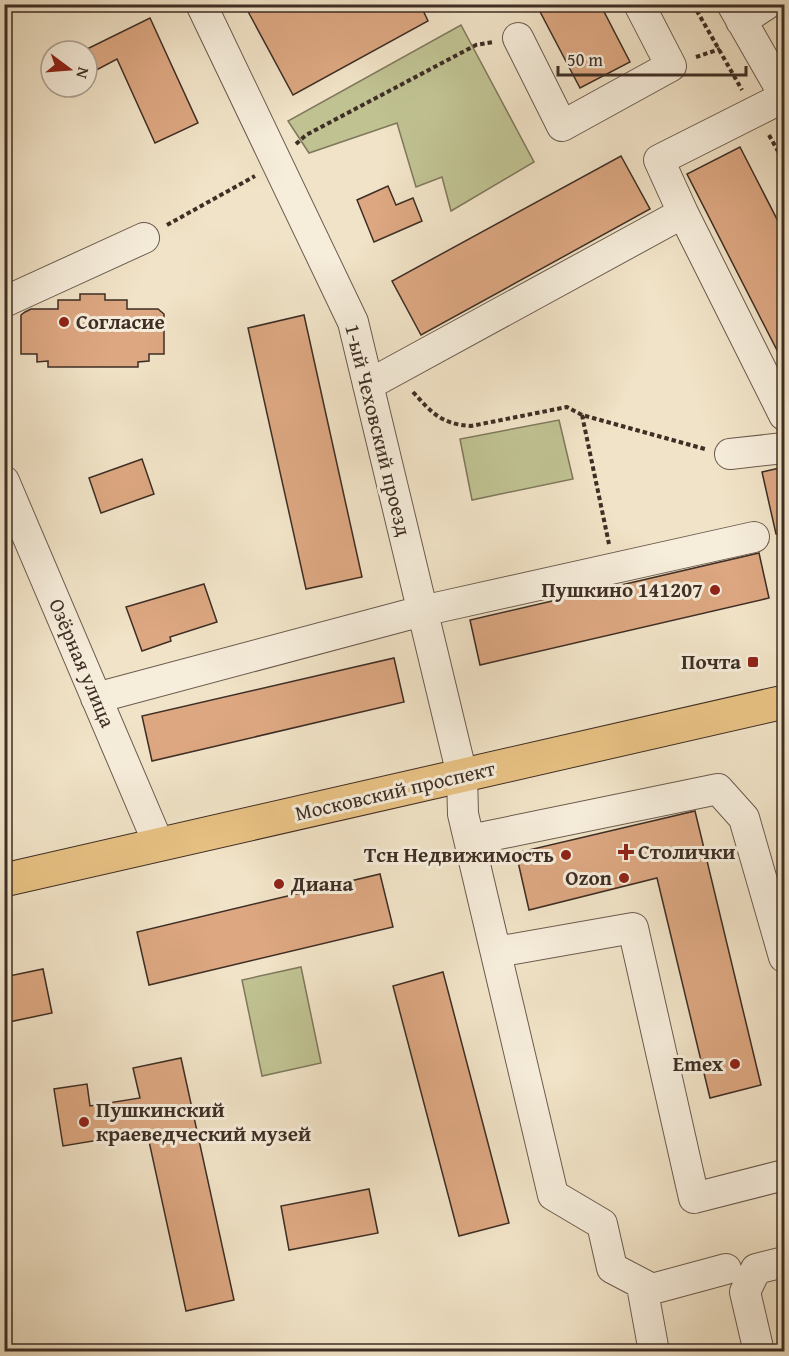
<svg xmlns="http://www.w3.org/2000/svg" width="789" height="1356" font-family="'Gentium Book Plus',serif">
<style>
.green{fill:#c0c292;stroke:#7f785c;stroke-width:1.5}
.building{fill:#dca781;stroke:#3e2e25;stroke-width:1.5}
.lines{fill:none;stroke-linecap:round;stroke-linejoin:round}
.minor-casing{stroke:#6b5b4e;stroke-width:32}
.major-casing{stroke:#3e2e25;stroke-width:35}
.path{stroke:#3e2e25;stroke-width:4;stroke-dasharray:4.5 3;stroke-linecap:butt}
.minor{stroke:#f6eddb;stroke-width:30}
.major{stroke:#e8c284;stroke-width:33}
.poi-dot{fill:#8f2418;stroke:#f6eddb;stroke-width:2}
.labels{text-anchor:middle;stroke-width:6;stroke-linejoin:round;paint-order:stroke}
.poi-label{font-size:21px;font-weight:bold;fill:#3e2e25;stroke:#f6eddb;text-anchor:end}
.street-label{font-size:21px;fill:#3e2e25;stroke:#f6eddb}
</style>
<rect width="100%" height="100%" fill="#f1e3c7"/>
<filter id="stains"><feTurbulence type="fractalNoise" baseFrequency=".00333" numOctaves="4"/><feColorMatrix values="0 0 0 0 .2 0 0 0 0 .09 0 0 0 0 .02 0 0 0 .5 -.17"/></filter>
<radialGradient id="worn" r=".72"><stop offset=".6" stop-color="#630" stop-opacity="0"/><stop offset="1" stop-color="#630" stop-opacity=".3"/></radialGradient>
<path class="green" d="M461 25 534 162 451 211 442 177 416 187 397 123 309 153 288 121Z
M559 420 573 479 472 500 460 439Z
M301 967 321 1063 262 1076 242 980Z"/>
<path class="building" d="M244 4H420L428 21 293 95Z
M536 4H600L630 62 580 88Z
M150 18 198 123 155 143 117 59 87 75V49Z
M740 147 784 233V364L687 174Z
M621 156 650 209 421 335 392 281Z
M388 186 396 205 413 198 422 221 374 242 357 200Z
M80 294H105V300H127V309H158L164 314V354H149V361L138 362V367H48V361L37 362V354H21V315L25 312 31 309H58V300H80Z
M304 315 362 577 306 589 248 328Z
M142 459 154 494 101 513 89 478Z
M784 467V533L776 534 762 472Z
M759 553 769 598 480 665 470 620Z
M204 584 217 622 170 637 171 641 142 651 126 607Z
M394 658 404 702 152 761 142 716Z
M695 811 761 1085 710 1098 657 878 529 910 516 853Z
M380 874 393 927 149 985 137 932Z
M43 969 52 1013 4 1023V977Z
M443 972 509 1223 459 1236 393 986Z
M181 1058 234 1300 186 1311 147 1132 63 1146 54 1089 87 1084 90 1106 140 1098 133 1068Z
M369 1189 378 1233 289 1250 281 1206Z"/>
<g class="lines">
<defs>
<path id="minor" d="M201 4 353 322 462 775 463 814 553 1195 602 1224 612 1268 652 1289 726 1269
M732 4 784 95
M741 21 767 4
M518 38 562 126 671 66 639 4
M683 213 659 160 784 97
M4 302 144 238
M368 385 683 213 784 415
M730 454 784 448
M4 481 159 845
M96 698 422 611 754 537
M470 840 718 789 744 818 784 957
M496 952 633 928 694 1198 784 1175
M642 1286 654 1352
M759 1352 745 1292 756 1269 784 1262"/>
<path id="major" d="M4 880 784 702"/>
</defs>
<use href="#minor" class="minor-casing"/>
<use href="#major" class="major-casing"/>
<path class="path" d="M693 4 742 90
M696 57 720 49
M769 135 784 162
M296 144 306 135 476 45 494 42
M167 225 255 176
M413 392C432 413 441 424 471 426L567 407 582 415 705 449
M582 415 609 544"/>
<use href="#minor" class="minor"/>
<use href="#major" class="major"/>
</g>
<g class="poi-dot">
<circle cx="64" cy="322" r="6"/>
<circle cx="715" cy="590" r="6"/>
<rect x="747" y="656" width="12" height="12" rx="3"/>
<path d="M623 843h6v6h6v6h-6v6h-6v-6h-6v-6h6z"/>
<circle cx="566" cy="855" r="6"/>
<circle cx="624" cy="878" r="6"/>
<circle cx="279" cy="884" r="6"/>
<circle cx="735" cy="1064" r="6"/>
<circle cx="84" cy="1122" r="6"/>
</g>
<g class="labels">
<g class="poi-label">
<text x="76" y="329" text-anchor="start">Согласие</text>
<text x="703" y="597">Пушкино 141207</text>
<text x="741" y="669">Почта</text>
<text x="638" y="859" text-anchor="start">Столички</text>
<text x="554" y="862">Тсн Недвижимость</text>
<text x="612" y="885">Ozon</text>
<text x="291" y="891" text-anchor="start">Диана</text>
<text x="723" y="1071">Emex</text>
<text x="96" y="1117" text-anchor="start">Пушкинский<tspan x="96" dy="24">краеведческий музей</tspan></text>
</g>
<g class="street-label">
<text transform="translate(378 430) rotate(76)" y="7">1-ый Чеховский проезд</text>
<text transform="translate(82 663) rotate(67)" y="7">Озёрная улица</text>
<text transform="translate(395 791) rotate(-13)" y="7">Московский проспект</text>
</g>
</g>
<rect width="789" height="1356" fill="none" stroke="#f1e3c7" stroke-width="24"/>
<rect x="6" y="6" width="777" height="1344" fill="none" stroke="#3e2e25" stroke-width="3"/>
<rect x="12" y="12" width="765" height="1332" fill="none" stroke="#3e2e25" stroke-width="1.5"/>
<g transform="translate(69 69) rotate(106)"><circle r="28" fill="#f6eddb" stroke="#aca192" stroke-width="1.5"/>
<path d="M0-4.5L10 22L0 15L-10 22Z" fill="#8f2418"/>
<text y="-9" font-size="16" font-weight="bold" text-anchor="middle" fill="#3e2e25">N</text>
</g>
<path d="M558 66v9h188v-9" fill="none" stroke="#3e2e25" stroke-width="3"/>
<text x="567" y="66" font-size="18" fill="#3e2e25" stroke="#f6eddb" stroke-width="4.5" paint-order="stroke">50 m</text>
<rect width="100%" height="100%" filter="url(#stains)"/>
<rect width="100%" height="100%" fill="url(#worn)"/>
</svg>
